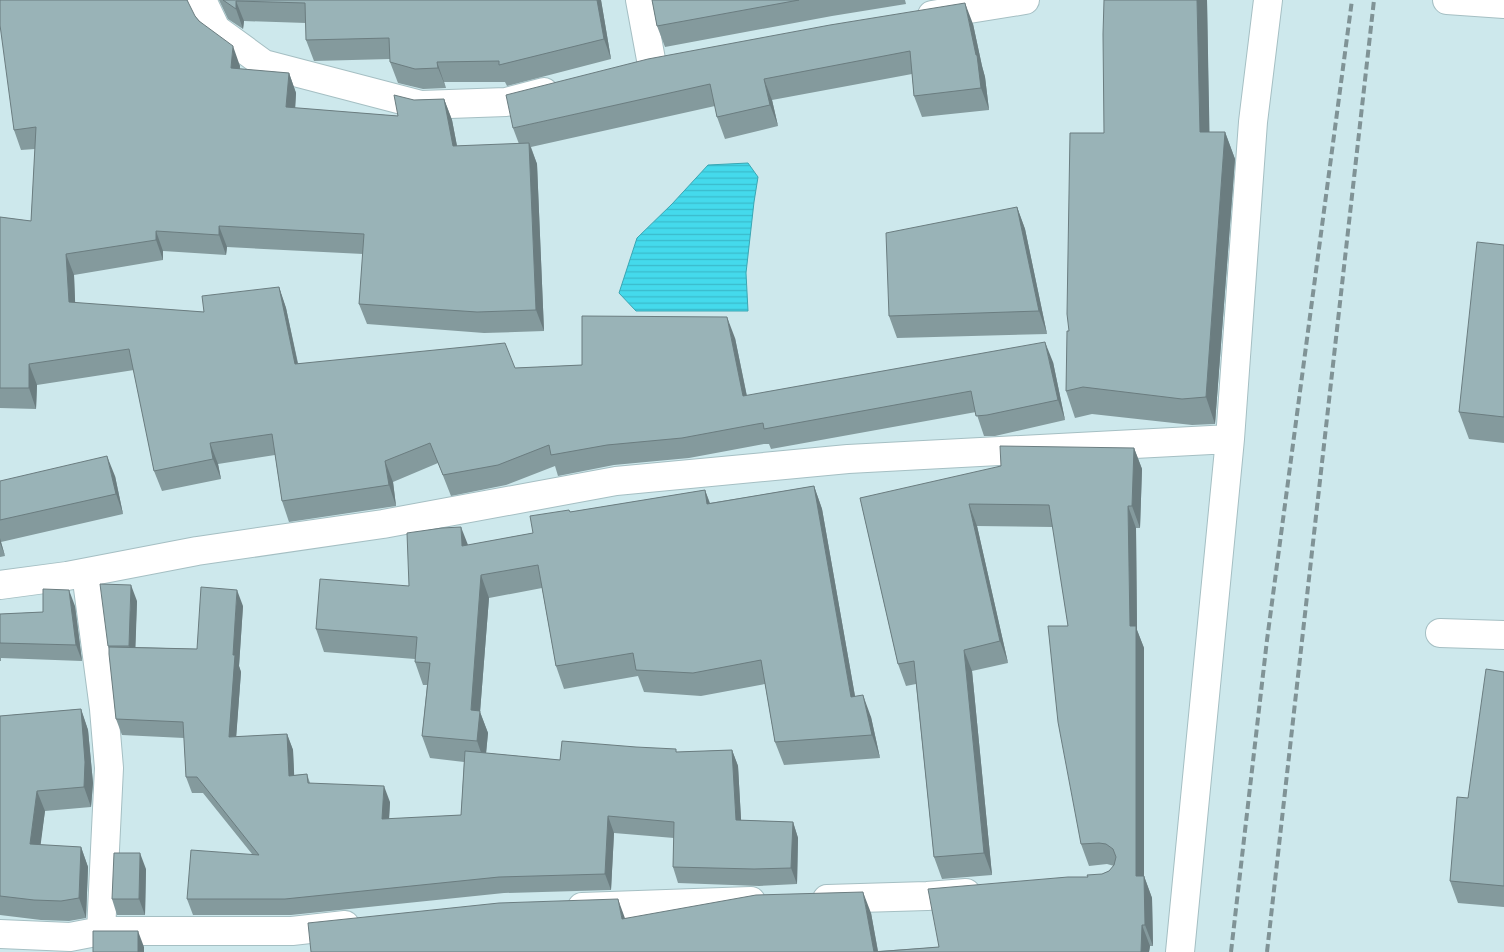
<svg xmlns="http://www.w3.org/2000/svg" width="1504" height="952" font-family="'Sofia Sans Condensed',sans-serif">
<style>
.water{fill:url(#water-rules);stroke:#3aa6b3}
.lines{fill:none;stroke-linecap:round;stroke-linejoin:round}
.minor-casing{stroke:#a5bfc3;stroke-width:30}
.minor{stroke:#fff;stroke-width:28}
.rail{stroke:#809396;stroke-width:4;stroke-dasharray:8 4;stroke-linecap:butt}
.wall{fill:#849a9d}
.shaded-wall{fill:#6b7d80}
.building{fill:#99b3b7;stroke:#6b7d80}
</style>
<defs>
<pattern id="water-rules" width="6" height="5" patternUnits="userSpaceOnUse" patternTransform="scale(1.25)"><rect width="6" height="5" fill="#44daec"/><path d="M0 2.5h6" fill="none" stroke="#3bbbcb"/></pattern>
</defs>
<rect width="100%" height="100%" fill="#cde8ec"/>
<path class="water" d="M748 163 758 177 754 202 746 273 748 311H636L619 293 637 238 672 204 708 165Z"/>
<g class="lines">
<defs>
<path id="minor" d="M202 0 216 29 264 64 421 105 506 102 544 92
M640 0 652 65
M1447 0 1504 4
M932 15 1025 0
M86 573 104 709 109 768 101 931
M0 585 67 576 197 551 383 524 616 481 848 459 1230 439
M1440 633 1504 635
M827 899 927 896 966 893
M582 907 751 901
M0 934 70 937 101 931H292L345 925
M1180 952 1230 439 1253 122 1268 0"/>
</defs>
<use href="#minor" class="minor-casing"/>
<use href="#minor" class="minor"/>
<path class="rail" d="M1231 952 1267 640 1352 0
M1267 952 1374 0"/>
</g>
<path class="wall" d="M219 0H601L611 59 507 86 505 82H444L446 88 423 89 398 83 390 62V59L314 61 306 40V23L244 21 243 29 228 19Z
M652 0H905L906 4 832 16 665 47 657 26Z
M1104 0H1207L1209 132H1225L1235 159 1215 424 1192 425 1092 414 1075 418 1066 391 1069 331 1104 133Z
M195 16 240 66V69L289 73 296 93 295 108 398 116 414 100 444 99 452 120 457 146 519 144 513 128 973 24 982 66 985 77 989 110 922 117 914 96 912 74 772 100 778 126 725 139 717 117 715 106 531 147 537 164 544 331 484 333 367 324 359 304 363 254 227 247 226 255 163 251V260L74 275 75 303 204 312 279 287 286 308 298 363 515 368 582 365 735 338 747 396 1053 362 1065 420 995 436H984L976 412 771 449 769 444H764L689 458 614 465 558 476 555 466 506 485 451 496 438 463 393 482 396 506 289 522 282 501 275 455 218 464 221 479 162 491 154 471 134 370 37 385 36 409 0 408V217L31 221 35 149 21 150 14 130Z
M1017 207 1025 229 1047 334 897 338 889 316Z
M1504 245V443L1469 439 1459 412Z
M1134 448 1142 469 1140 528H1136L1137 630 1144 648V876L1152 898 1153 946H1150L1149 952H311L625 918 871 913 878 951 939 947 1088 877 1102 874 1109 871 1114 866 1107 864 1089 866 1081 844 1068 626 1053 527 977 526 1008 663 972 671 992 875 942 879 934 857 916 684 906 686 898 664 860 498Z
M115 476 123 514 1 542 5 556 0 557V481Z
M814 486 822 509 855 696 871 717 880 758 784 765 775 742 765 684 701 696 644 692 638 676 564 689 556 666 542 588 489 598 480 712 488 733 486 753 560 760 678 752 732 750 738 766 741 820 793 822 798 838 797 884 759 886 678 883 673 867 674 838 614 833 611 890 504 893 291 915H193L187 899 252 854 203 793H192L186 777 184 738 122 735 116 719 109 649 108 646 137 601 135 647 197 649 243 606 239 666 241 672 236 737 287 734 293 750 294 775 307 774 310 783 390 802 389 819 461 815 464 762 430 758 422 736 427 685H423L415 662V659L324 652 316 629 409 586 468 545 533 533 570 512 705 490 710 503Z
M75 606 82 661 1 658V661H0V614L43 612Z
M1504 672V907L1458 903 1450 881 1468 798Z
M81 709 88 730 93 783 91 807 45 811 40 845 81 847 88 867 86 918 69 921 41 920 0 915V716Z
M146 869 145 915H117L112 899Z"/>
<path class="shaded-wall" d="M597 0H601L611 59 604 39Z
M1197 0H1207L1210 159 1200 132Z
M236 1 244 21 243 29 236 9Z
M965 3 973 24 982 66 985 77 989 110 981 88 976 55Z
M233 46 240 66 238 88 231 68Z
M437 62 444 82 446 88 438 68Z
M289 73 296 93 294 128 286 107Z
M764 79 772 100 778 126 770 105Z
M444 99 452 120 461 167 453 146Z
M1225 132 1235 159 1215 424 1206 397Z
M529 143 537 164 544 331 536 310Z
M1017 207 1025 229 1047 334 1039 311Z
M219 226 227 247 226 255 219 235Z
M156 231 163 251V260L156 240Z
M66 254 74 275 76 323 69 302Z
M279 287 286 308 302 384 295 364Z
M727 317 735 338 751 417 743 396Z
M1045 342 1053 362 1065 420 1058 400Z
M29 364 37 385 36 409 29 388Z
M210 443 218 464 221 479 213 459Z
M1134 448 1142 469 1140 528 1132 506Z
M107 456 115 476 123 514 116 494Z
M385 461 393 482 396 506 389 485Z
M814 486 822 509 859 719 851 697Z
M705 490 713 513 707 504Z
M969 504 977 526 1008 663 1000 641Z
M1128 506 1136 528 1137 630 1144 648V898L1136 876 1130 626Z
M461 527 470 550 462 546Z
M0 538 1 542 5 556 0 543Z
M481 575 489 598 480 712 488 733 485 764 477 741 471 710Z
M131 585 137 601 135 662 129 646Z
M69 590 75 606 82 661 76 645Z
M237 590 243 606 239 666 241 672 235 753 229 737 233 655Z
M964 650 972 671 992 875 984 853Z
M863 695 871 717 880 758 872 735Z
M81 709 88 730 93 783 91 807 84 787Z
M287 734 293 750 295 792 289 776Z
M732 750 738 766 742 836 736 820Z
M384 786 390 802 388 836 382 819Z
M37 791 45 811 38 865 30 844Z
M608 816 614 833 611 890 605 874Z
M793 822 798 838 797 884 791 868Z
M81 847 88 867 86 918 79 898Z
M140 853 146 869 145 915 139 899Z
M1144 876 1152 898 1153 946 1145 925Z
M863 892 871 913 878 952H874Z
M618 899 626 921 622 919Z
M1142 925 1150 946 1149 952H1141Z
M138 931 144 947V952H138Z"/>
<path class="building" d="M0 0H187L195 16 199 21 233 46 231 68 289 73 286 107 398 116 394 95 414 100 444 99 453 146 529 143 536 310 477 312 359 304 364 234 219 226V235L156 231V240L66 254 69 302 204 312 202 296 279 287 295 364 505 343 515 368 582 365V316L727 317 743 396 1045 342 1058 400 987 415 976 416 971 391 764 429 763 423 757 424 682 438 607 445 551 455 549 445 498 465 443 475 430 443 385 461 389 485 282 501 272 434 210 443 213 459 154 471 129 349 29 364V388H0V217L31 221 36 127 14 130 0 25Z
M223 0H597L604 39 499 65V61L437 62 438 68 415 69 390 62 389 38 306 40 305 3 236 1V9Z
M652 0H799L657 26Z
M1104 0H1197L1200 132H1225L1206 397 1182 399 1083 387 1066 391 1067 331H1069L1067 314 1070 133H1104L1103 34Z
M965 3 976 55H977L981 88 914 96 910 51 764 79 770 105 717 117 710 84 513 128 506 95 648 59 830 25Z
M1017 207 1039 311 889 316 886 233Z
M1477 242 1504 245V417L1459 412Z
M1000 446 1134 448 1132 506H1128L1130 626H1136V876H1144L1145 925H1142L1141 952H311L308 923 499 903 618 899 622 919 756 895 863 892 874 952 939 947 928 889 1068 877H1088L1087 875 1102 874 1109 871 1114 865 1116 857 1113 849 1106 844 1099 843 1081 844 1058 722 1048 626H1068L1049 505 969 504 1000 641 964 650 984 853 934 857 914 661 898 664 860 498 1001 466Z
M107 456 116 494 0 520V481Z
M814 486 851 697 863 695 872 735 775 742 761 660 693 673 636 670 633 653 556 666 538 565 481 575 471 710 480 711 477 741 422 736 430 663 415 662 417 637 316 629 320 579 409 586 407 533 442 528 461 527 462 546 533 533 530 516 569 510 570 512 705 490 707 504Z
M100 584 131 585 129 646H108Z
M201 587 237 590 233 655H235L229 737 287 734 289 776 307 774 308 783 384 786 382 819 461 815 465 751 560 760 562 741 636 747 676 749V752L732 750 736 820 793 822 791 868 754 869 673 867 674 822 608 816 605 874 499 877 285 899H187L191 850 259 855 197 777H186L183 722 116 719 109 654V647L197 649Z
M43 589 69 590 76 645 0 643V614L43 612Z
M1486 669 1504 672V886L1450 881 1457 797 1468 798Z
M81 709 85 762 84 787 37 791 30 844 81 847 79 898 61 901 34 900 0 896V716Z
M114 853H140L139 899H112Z
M93 931H138V952H93Z"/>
</svg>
